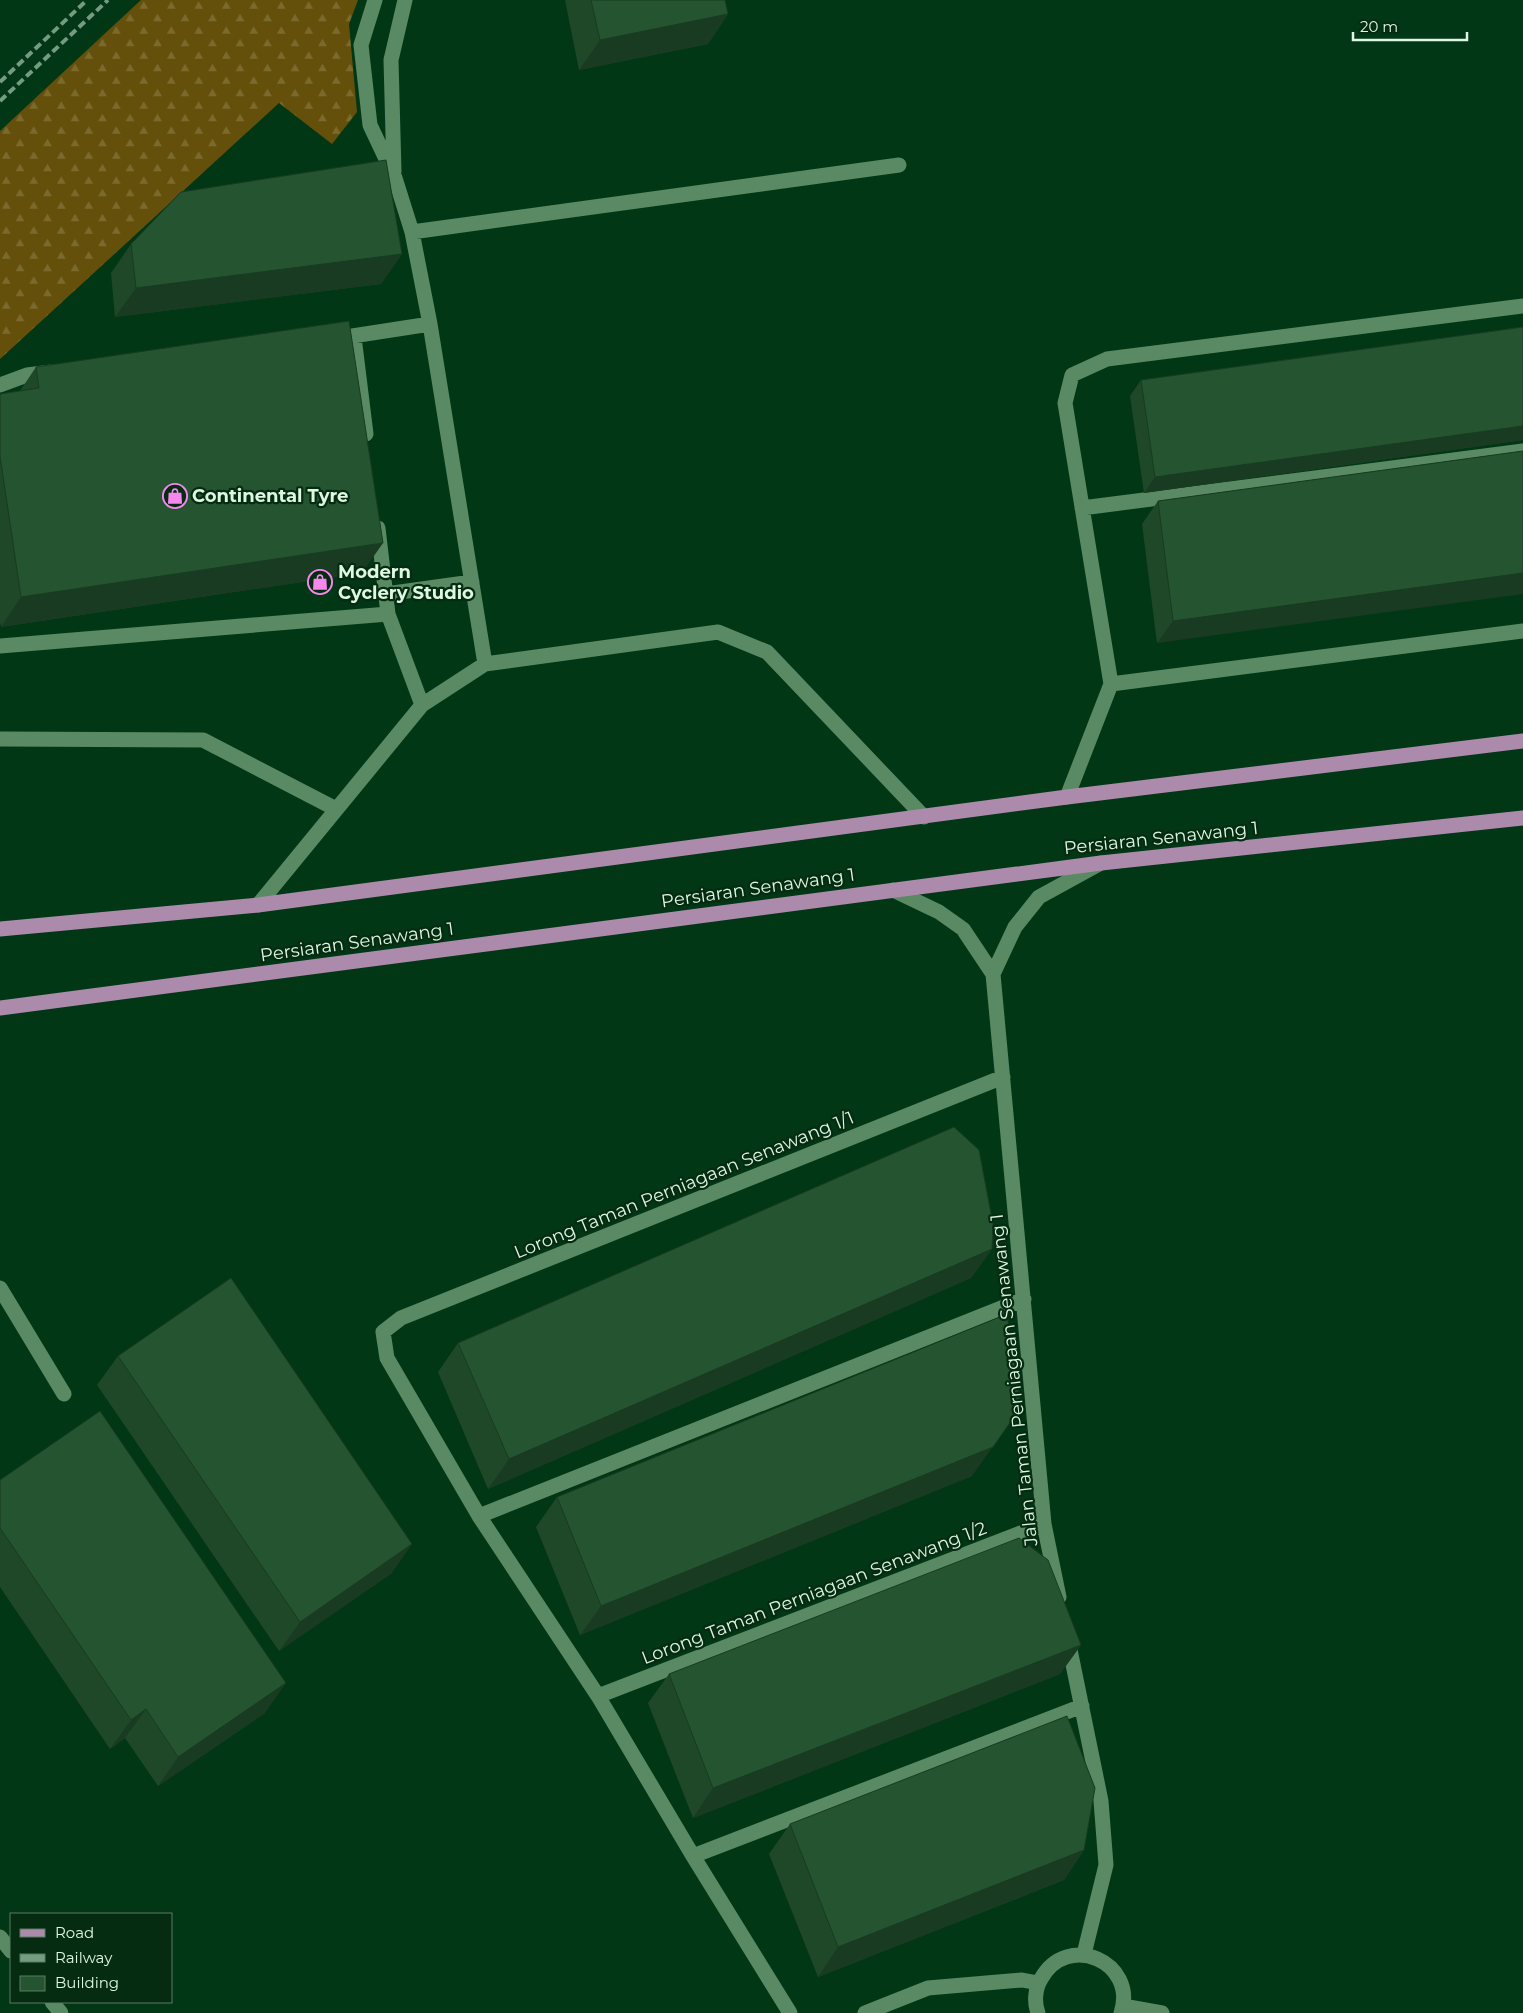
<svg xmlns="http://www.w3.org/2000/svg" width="1523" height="2013" font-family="Montserrat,sans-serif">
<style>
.forest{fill:url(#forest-firs)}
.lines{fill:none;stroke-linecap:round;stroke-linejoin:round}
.minor{stroke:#598a64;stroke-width:15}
.major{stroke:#ac8aac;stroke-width:15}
.rail{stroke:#759b80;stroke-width:4;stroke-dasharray:8 4;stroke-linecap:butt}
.wall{fill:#1f4829}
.shaded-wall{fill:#193b22}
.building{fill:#245430;stroke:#193b22}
.labels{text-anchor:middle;stroke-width:4.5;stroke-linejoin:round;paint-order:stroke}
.poi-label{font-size:18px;font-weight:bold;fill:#ddf7e1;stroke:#052b11;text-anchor:start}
.street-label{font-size:18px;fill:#ddf7e1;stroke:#052b11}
</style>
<defs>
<pattern id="forest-firs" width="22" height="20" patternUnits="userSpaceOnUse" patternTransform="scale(1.25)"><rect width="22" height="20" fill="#64500b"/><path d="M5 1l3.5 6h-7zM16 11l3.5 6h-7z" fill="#7a6a2e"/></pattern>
</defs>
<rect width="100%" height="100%" fill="#023716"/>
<path class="forest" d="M141 0H358L349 24 357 112 332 144 279 103 0 359V131Z"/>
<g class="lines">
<path class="minor" d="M375 0 361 45 370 125 395 178 412 232 430 324 485 664
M394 172 391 60 405 0
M412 232 899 165
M354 337 366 434
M333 339 430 324
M0 385 27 375 51 372
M1082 508 1523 451
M378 528 388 614
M386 594 472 582
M0 646 388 614 422 705
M1111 684 1523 631
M0 739 203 740 336 809
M1067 797 1111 684 1065 403 1072 375 1107 359 1523 306
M893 890 939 912 963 929 993 974 1044 1524 1059 1597
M258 905 422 705 485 664 718 632 767 652 924 817
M993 974 1015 927 1039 897 1101 863
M0 1288 64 1394
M479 1516 1024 1299
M1068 1640 1101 1801 1106 1865 1084 1954
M598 1696 1044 1524
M693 1856 1082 1706
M0 1937 11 1951
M52 2002 61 2013
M1123 2006 1162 2013
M790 2013 693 1856 598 1696 479 1516 387 1358 383 1332 401 1318 1003 1077
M865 2013 928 1988 1022 1980 1038 1983
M1038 2013C1034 2003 1035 1988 1041 1979 1067 1931 1138 1962 1121 2013"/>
<path class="major" d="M0 929 258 905 1067 797 1523 741
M0 1008 1101 863 1523 818"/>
<path class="rail" d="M0 82 87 0
M0 101 108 0"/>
</g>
<path class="wall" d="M565 0H725L728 14 708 44 579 70Z
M131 244 402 254 381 284 115 317 111 273Z
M1523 327V440L1144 493 1130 396 1141 380Z
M36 367 362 573 1 627 0 622V394L20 391Z
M1523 451 1157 643 1142 524 1158 501Z
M992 1249 971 1278 488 1489 438 1372 458 1343Z
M118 1356 392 1573 279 1651 97 1385Z
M972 1476 580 1635 536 1527 557 1497Z
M0 1480 265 1713 158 1786 125 1738 110 1749 0 1587Z
M1081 1645 1060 1674 693 1818 648 1703 669 1674Z
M790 1824 1084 1850 1064 1880 818 1977 769 1854Z"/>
<path class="shaded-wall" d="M728 14 708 44 579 70 600 40Z
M402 254 381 284 115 317 136 288Z
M1523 426V440L1144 493 1155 477Z
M383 543 362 573 1 627 21 597Z
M1523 573V594L1157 643 1173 621Z
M992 1249 971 1278 488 1489 509 1459Z
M1021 1407 972 1476 580 1635 601 1606Z
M412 1544 392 1573 279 1651 300 1622Z
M1081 1645 1060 1674 693 1818 713 1788Z
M286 1683 265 1713 158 1786 178 1757Z
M146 1709 125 1738 110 1749 131 1720Z
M1084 1850 1064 1880 818 1977 838 1947Z"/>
<path class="building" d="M591 0H725L728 14 600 40Z
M386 160 402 254 136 288 131 244 181 192Z
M349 321 383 543 21 597 0 456V394L39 388 36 367Z
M1523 327V426L1155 477 1141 380Z
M1523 451V573L1173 621 1158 501Z
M954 1127 979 1150 993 1224 992 1249 509 1459 458 1343Z
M231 1278 412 1544 300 1622 118 1356Z
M1007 1314 1021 1407 993 1447 601 1606 557 1497Z
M100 1411 286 1683 178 1757 146 1709 131 1720 0 1528V1480Z
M1019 1538 1048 1560 1081 1645 713 1788 669 1674Z
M1067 1716 1095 1788 1084 1850 838 1947 790 1824Z"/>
<defs>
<symbol id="shop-ring" viewBox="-11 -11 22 22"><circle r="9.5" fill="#052b11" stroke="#f688ed" stroke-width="1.5"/><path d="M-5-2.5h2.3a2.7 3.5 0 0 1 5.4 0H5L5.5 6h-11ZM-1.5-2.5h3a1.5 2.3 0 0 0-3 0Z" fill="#f688ed"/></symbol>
</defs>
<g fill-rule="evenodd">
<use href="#shop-ring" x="161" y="482" width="28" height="28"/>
<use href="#shop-ring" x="306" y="568" width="28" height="28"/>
</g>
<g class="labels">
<g class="poi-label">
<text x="192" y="502">Continental Tyre</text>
<text x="338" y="578">Modern<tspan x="338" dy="21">Cyclery Studio</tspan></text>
</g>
<g class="street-label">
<text transform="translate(1161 838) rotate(-6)" y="6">Persiaran Senawang 1</text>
<text transform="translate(758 888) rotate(-8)" y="6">Persiaran Senawang 1</text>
<text transform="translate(357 942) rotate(-8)" y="6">Persiaran Senawang 1</text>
<text transform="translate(684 1185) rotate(-22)" y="6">Lorong Taman Perniagaan Senawang 1/1</text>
<text transform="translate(1014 1380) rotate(-96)" y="6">Jalan Taman Perniagaan Senawang 1</text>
<text transform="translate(814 1593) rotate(-21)" y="6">Lorong Taman Perniagaan Senawang 1/2</text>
</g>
</g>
<rect x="10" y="1913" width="162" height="90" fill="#052b11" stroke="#5b7d64"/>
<rect x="20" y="1929" width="25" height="8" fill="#ac8aac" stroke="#5b7d64"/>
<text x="55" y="1938" font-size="15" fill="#ddf7e1">Road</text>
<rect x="20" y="1954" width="25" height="8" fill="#759b80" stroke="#5b7d64"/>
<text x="55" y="1963" font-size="15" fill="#ddf7e1">Railway</text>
<rect x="20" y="1976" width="25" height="15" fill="#245430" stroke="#5b7d64"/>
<text x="55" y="1988" font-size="15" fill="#ddf7e1">Building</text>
<path d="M1353 32v8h114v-8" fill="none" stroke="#ddf7e1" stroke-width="2.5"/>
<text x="1360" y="32" font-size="15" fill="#ddf7e1" stroke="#052b11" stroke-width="4" paint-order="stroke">20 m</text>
</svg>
